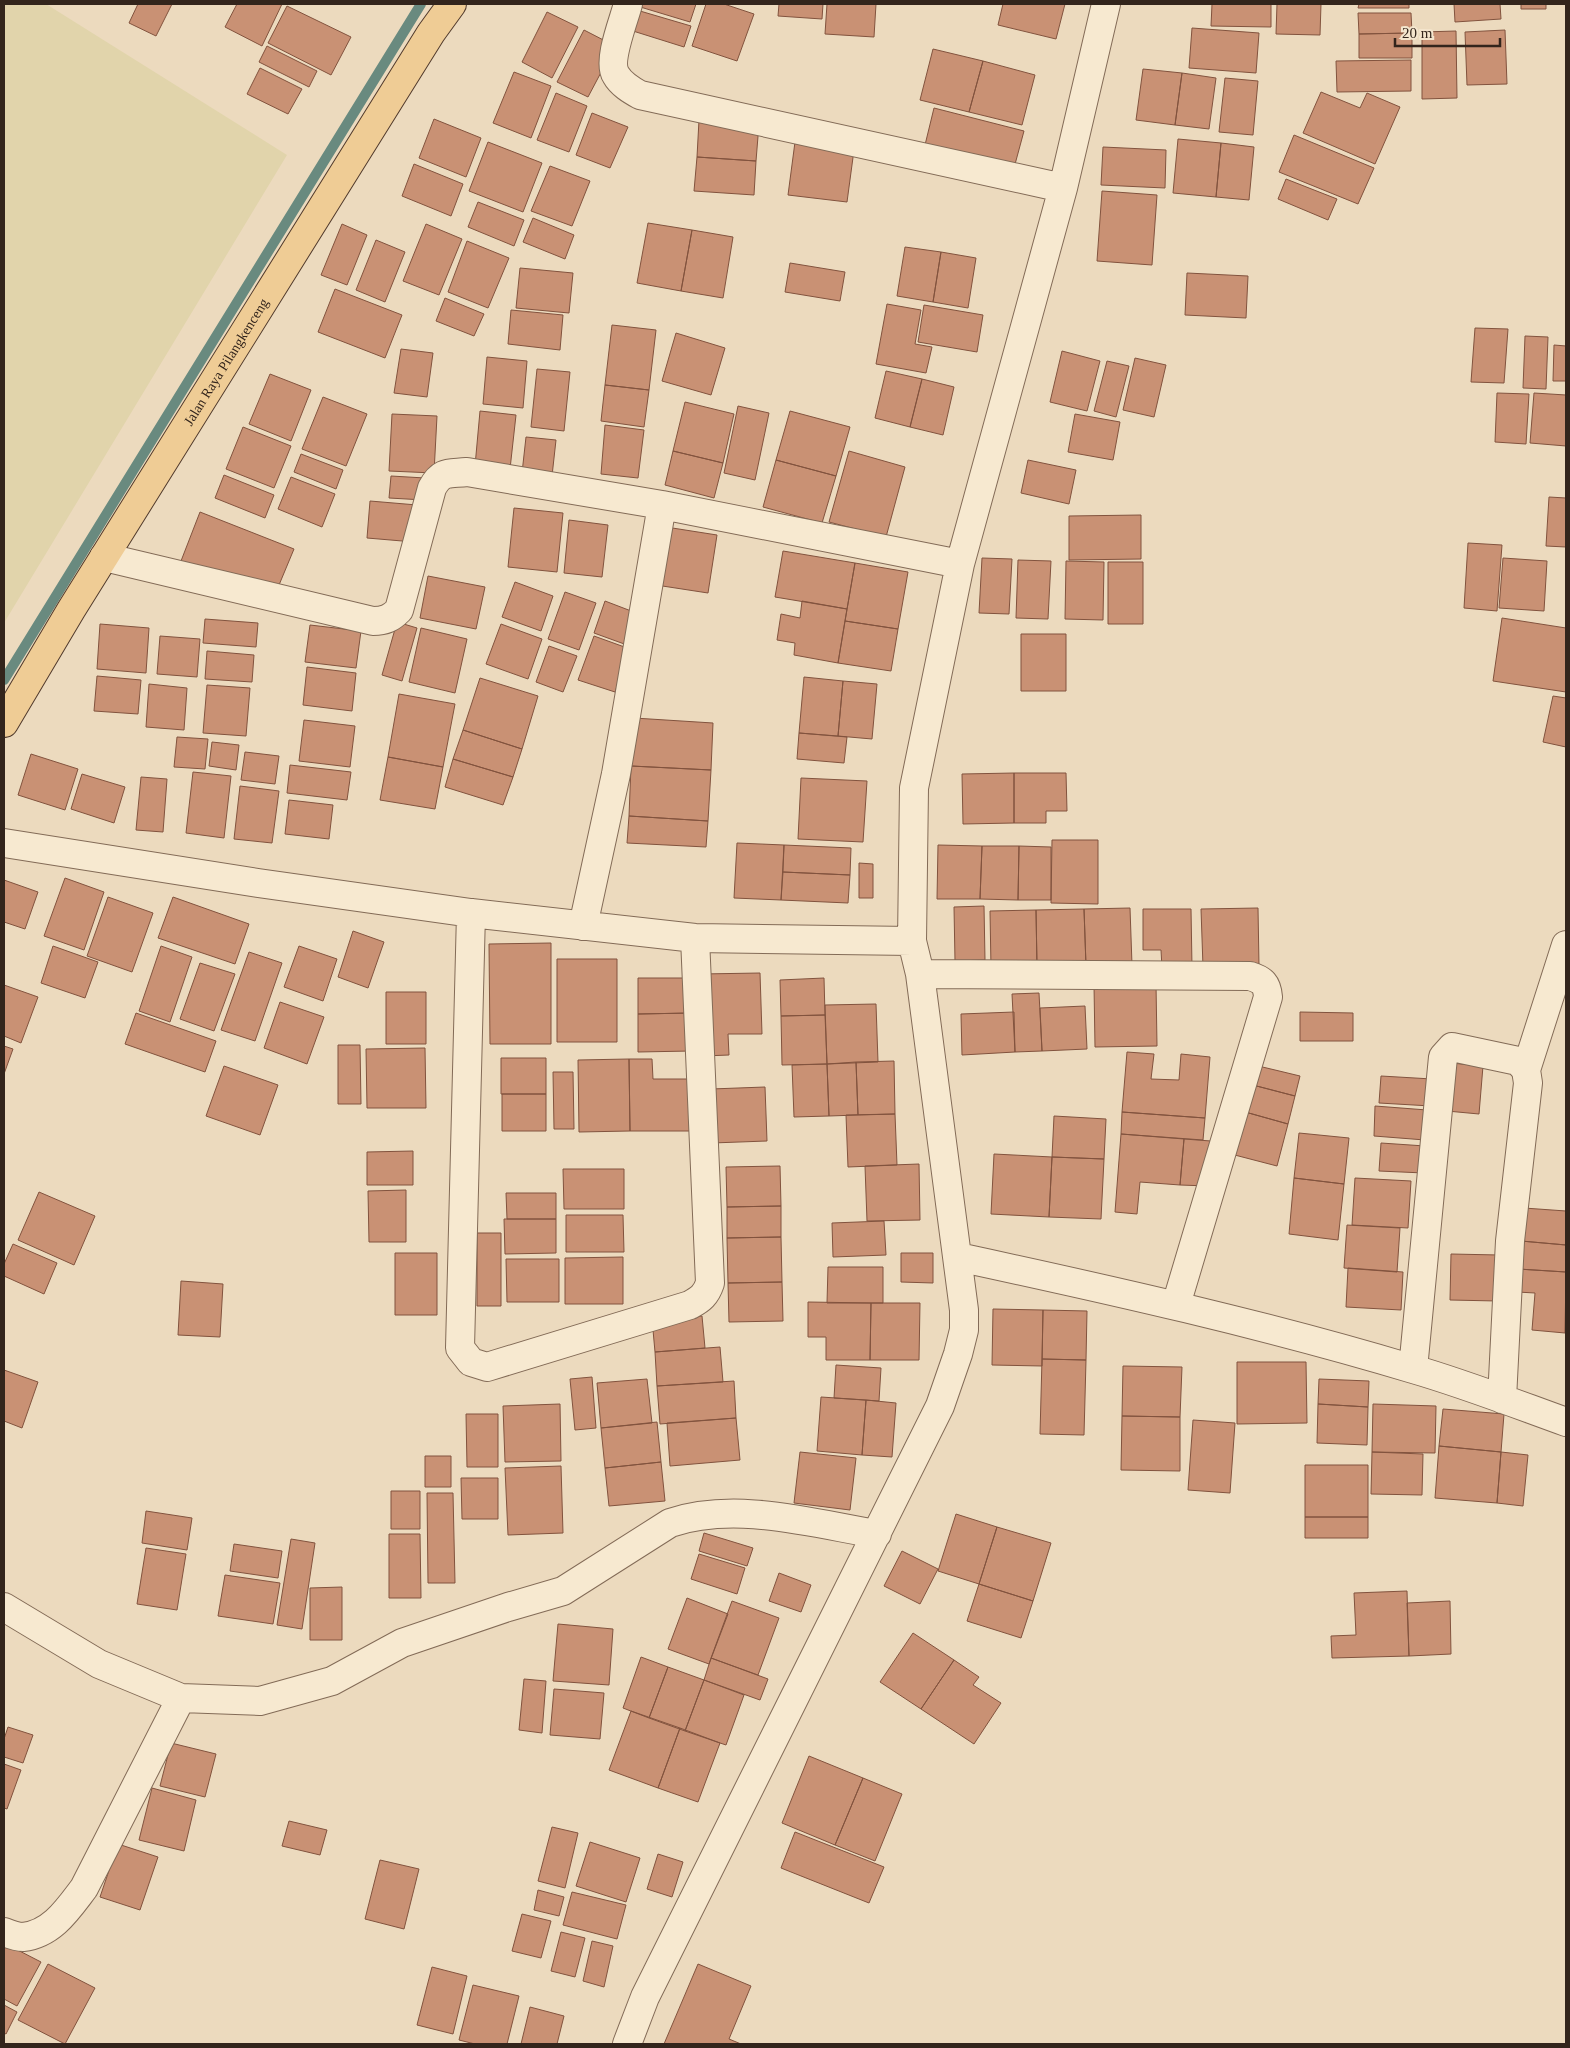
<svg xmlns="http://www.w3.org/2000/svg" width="1570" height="2048" font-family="Georgia,serif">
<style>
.farmland{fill:#e1d4ab}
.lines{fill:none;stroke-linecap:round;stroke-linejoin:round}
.stream{stroke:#698a7f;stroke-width:10}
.building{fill:#c99174;stroke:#82533e}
.minor-casing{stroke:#836b57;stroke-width:30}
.major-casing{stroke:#513a2c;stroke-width:30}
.minor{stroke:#f7e9d0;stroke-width:28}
.major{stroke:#efcc95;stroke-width:28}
.labels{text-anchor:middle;stroke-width:4;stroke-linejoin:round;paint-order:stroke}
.street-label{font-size:14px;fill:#33251c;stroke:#f4e5cd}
</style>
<rect width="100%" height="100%" fill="#ecdabe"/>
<path class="farmland" d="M4 4H46L287 155 4 623Z"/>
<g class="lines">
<path class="stream" d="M4 680 421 4"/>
</g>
<path class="building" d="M138 4H172L156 36 129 23Z
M237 4H282L262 46 225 27Z
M638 4H696L690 22 637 6Z
M706 4H724L754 14 737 61 692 46Z
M779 4H823L822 19 778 16Z
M827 4H876L874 37 825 34Z
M1003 4H1065L1056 39 998 25Z
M1212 4H1271V27L1211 26Z
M1277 4H1321L1320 35 1276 34Z
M1359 4H1409V8H1358Z
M1454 4H1500L1501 19 1455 22Z
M1521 4H1546V9H1521Z
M287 6 351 37 331 75 268 43Z
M640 11 691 26 684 47 633 31Z
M547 12 578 27 552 78 522 62Z
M1358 13H1411L1412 33 1359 34Z
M1192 28 1259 33 1256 73 1189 68Z
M584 30 615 46 588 97 557 82Z
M1505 30 1507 84 1467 85 1465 32Z
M1456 31 1457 98 1422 99V32Z
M1412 33V58H1359V34Z
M267 46 317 71 309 87 259 62Z
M933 49 983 61 969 112 920 100Z
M1411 60V91L1337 92 1336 61Z
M983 61 1035 75 1022 125 969 112Z
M260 68 302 89 288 114 247 94Z
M1143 69 1182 73 1175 125 1136 120Z
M514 72 551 86 531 138 493 123Z
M1182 73 1216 78 1209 129 1175 125Z
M1225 78 1258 81 1253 135 1219 132Z
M1321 92 1360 108 1367 93 1400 107 1375 164 1303 133Z
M556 93 587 106 569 152 537 140Z
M934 108 1024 131 1014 168 925 145Z
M592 113 628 127 610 168 576 155Z
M434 119 481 138 466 177 419 158Z
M699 120 759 124 756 161 697 157Z
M1294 135 1374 168 1358 204 1279 172Z
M1178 139 1221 143 1216 197 1173 193Z
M488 142 542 163 523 212 469 191Z
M795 142 854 150 847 202 788 195Z
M1221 143 1254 147 1249 200 1216 197Z
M1103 147 1166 150 1165 188 1101 185Z
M697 157 756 161 754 195 694 191Z
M414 164 463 184 451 216 402 196Z
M550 166 590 181 572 226 531 211Z
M1286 179 1337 199 1328 220 1278 199Z
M1102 191 1157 195 1152 265 1097 261Z
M478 202 524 220 514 246 468 227Z
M533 218 574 235 565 259 523 242Z
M648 223 692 230 681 291 637 283Z
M342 224 367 235 347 285 321 275Z
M426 224 462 239 439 295 403 281Z
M692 230 733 237 723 298 681 291Z
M376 240 405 252 385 302 356 290Z
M467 241 509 258 488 308 448 292Z
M905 247 941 252 933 302 897 296Z
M941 252 976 258 968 308 933 302Z
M790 263 845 272 840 301 785 292Z
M520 268 573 273 569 313 516 308Z
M1187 273 1248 276 1246 318 1185 315Z
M335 289 402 315 385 358 318 332Z
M445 298 484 314 474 336 436 321Z
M887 304 921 310 915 344 932 347 926 373 876 364Z
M924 305 983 315 977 352 918 342Z
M511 310 563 315 560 350 508 344Z
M612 325 656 330 649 390 605 385Z
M1475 328 1508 329 1504 383 1471 382Z
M676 333 725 348 711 395 662 381Z
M1525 336 1548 337 1546 389 1523 388Z
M1554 345 1566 346V381H1553Z
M401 349 433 353 427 397 394 393Z
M1062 351 1100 361 1087 411 1050 402Z
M487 357 527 361 523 408 483 404Z
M1135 358 1166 365 1154 417 1123 410Z
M1107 361 1129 366 1116 417 1094 411Z
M537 369 570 372 564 431 531 427Z
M886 371 922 379 910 427 875 418Z
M270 374 311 390 291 441 249 424Z
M922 379 954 387 943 435 910 427Z
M605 385 649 390 644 427 601 421Z
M1497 393 1529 394 1526 444 1495 442Z
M1534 393 1566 395V446L1530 443Z
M323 397 367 414 346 466 302 449Z
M685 402 734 414 723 463 673 451Z
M738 406 769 413 755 480 724 473Z
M480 411 516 415 510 469 475 466Z
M790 411 850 427 836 476 776 460Z
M392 414 437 416 434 473 389 471Z
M1075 414 1120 422 1113 460 1068 452Z
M605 425 644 430 638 478 601 474Z
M243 427 291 446 274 488 226 469Z
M526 437 556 440 552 476 522 473Z
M673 451 723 463 714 498 665 485Z
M849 451 905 467 886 537 829 522Z
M301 454 343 470 336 489 294 472Z
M776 460 836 476 822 523 763 507Z
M1028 460 1076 470 1069 504 1021 493Z
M224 475 274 495 265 518 215 498Z
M391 476 425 478 424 500 389 498Z
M291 477 335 494 322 527 278 509Z
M1549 497 1566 498V547L1546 546Z
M370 501 417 505 414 542 367 538Z
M514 508 563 513 557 572 508 567Z
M200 512 294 549 274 597 181 561Z
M1141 515V559L1069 560V516Z
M569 520 608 525 602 577 564 573Z
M666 527 717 535 708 593 656 585Z
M1468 543 1502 545 1497 611 1464 608Z
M783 551 855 563 847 609 775 597Z
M982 558 1012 559 1009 614 979 613Z
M1503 558 1547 561 1544 611 1499 608Z
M1018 560 1051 561 1048 619 1016 618Z
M1066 561 1104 562 1103 620 1065 619Z
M1108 562H1143V624H1108Z
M855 563 908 572 898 629 845 621Z
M428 576 485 587 476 629 420 618Z
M515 582 553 596 541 631 502 617Z
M565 592 596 603 579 650 548 639Z
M605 601 639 614 627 645 594 633Z
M802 601 847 609 838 663 794 655 795 643 777 640 781 614 800 618Z
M1502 618 1566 628V692L1493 681Z
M205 619 258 623 256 647 203 643Z
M845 621 898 629 891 671 838 663Z
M397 622 417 628 402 681 382 675Z
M100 624 149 628 146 673 97 669Z
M501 624 542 639 528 679 486 664Z
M310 625 361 631 356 668 305 662Z
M421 628 467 639 455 693 409 682Z
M1021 634H1066V691H1021Z
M160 636 200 639 197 677 157 674Z
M594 636 630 649 615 692 578 680Z
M549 646 577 656 563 692 536 682Z
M207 651 254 655 252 682 205 679Z
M307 667 356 673 352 711 303 705Z
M97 676 141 680 138 714 94 711Z
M804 677 843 681 838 736 799 733Z
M480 678 538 696 522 749 463 730Z
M843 681 877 684 872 739 838 736Z
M149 684 187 688 184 730 146 727Z
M207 685 250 688 246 736 203 733Z
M399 694 455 704 443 767 388 757Z
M1553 696 1566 698V747L1543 742Z
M634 718 713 723 711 770 631 766Z
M304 720 355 726 350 767 299 761Z
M463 730 522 749 513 777 453 759Z
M799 733 847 737 844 763 797 759Z
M177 737 208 739 205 769 174 767Z
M212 742 239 745 236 770 209 766Z
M245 752 279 756 275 784 241 780Z
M31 754 78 769 65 810 18 795Z
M388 757 443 767 435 809 380 800Z
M453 759 513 777 503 805 445 787Z
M290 765 351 772 347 800 287 793Z
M631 766 711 770 708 821 629 816Z
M193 772 231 776 224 838 186 833Z
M1014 773H1066L1067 811H1046V823H1014Z
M1014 773V823L963 824 962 774Z
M82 774 125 787 114 823 71 809Z
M141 777 167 779 163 832 136 830Z
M801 778 867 781 863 842 798 839Z
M240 786 279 791 272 843 234 839Z
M289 800 333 805 329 839 285 834Z
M629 816 708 821 706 847 627 843Z
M1052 840H1098V904L1051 903Z
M737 843 784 845 781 900 734 898Z
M784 845 851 848 850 875 783 872Z
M938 845 982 846 980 899H937Z
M982 846H1019L1018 900 980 899Z
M1019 846 1051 847V900H1018Z
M859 863 873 864V898H859Z
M783 872 850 875 848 903 781 900Z
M65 878 104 892 84 950 44 936Z
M4 880 38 892 25 929 4 922Z
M108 897 153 913 132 972 87 956Z
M173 897 249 924 235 964 158 938Z
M984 906 985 960 955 961 954 907Z
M1130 908 1132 965 1086 966 1084 909Z
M1258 908 1259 966 1203 967 1201 909Z
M1084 909 1086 966 1037 967 1036 910Z
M1143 909H1191L1192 967 1162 968 1161 950H1143Z
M1036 910 1037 967 991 968 990 911Z
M353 931 384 942 368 988 338 977Z
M551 943V1044H490L489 944Z
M53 946 98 962 85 998 41 983Z
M161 946 192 957 170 1022 139 1011Z
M299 946 337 959 323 1001 284 987Z
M249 952 282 963 255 1041 221 1030Z
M557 959H617V1042H557Z
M200 963 235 974 214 1031 180 1019Z
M760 973 762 1034H728L729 1055 703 1056 701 974Z
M638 978H691V1013L638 1014Z
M824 978 825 1015 781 1016 780 980Z
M1156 984 1157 1046 1095 1047 1094 985Z
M4 985 38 997 21 1043 4 1036Z
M386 992H426V1044H386Z
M1039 993 1042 1051 1015 1052 1012 994Z
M280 1002 324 1017 307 1064 264 1048Z
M876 1004 878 1062 827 1064 825 1005Z
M1085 1006 1087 1049 1042 1051 1040 1008Z
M1014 1012 1015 1052 962 1055 961 1014Z
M1300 1012 1353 1013V1041H1300Z
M136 1013 216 1041 205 1072 125 1044Z
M691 1013V1051L638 1052V1014Z
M825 1015 827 1064 782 1065 781 1016Z
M338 1045H360L361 1104H338Z
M4 1046 13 1049 4 1074Z
M425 1048 426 1108H367L366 1049Z
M1127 1052 1154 1054 1151 1079 1179 1080 1181 1054 1210 1057 1205 1118 1122 1112Z
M501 1058H546V1094H501Z
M629 1059 630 1131 579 1132 578 1060Z
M629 1059H652L653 1079H693L694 1131H630Z
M894 1061 895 1114 858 1115 856 1062Z
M856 1062 858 1115 829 1116 827 1064Z
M1451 1063 1483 1066 1479 1114 1447 1111Z
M827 1064 829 1116 794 1117 792 1065Z
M1250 1064 1300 1076 1295 1096 1245 1083Z
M224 1066 278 1085 260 1135 206 1116Z
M553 1072H573L574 1129H554Z
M1381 1076 1432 1079 1431 1106 1379 1103Z
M1245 1083 1295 1096 1288 1124 1238 1110Z
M765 1087 767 1141 712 1143 711 1089Z
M502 1094H546V1131H502Z
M1375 1106 1427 1110 1425 1140 1374 1136Z
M1238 1110 1288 1124 1277 1166 1227 1153Z
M1122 1112 1205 1118 1203 1140 1121 1134Z
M895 1114 897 1165 848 1167 846 1115Z
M1054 1116 1106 1119 1104 1159 1052 1157Z
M1299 1133 1349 1138 1344 1184 1294 1178Z
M1121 1134 1184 1139 1180 1185 1140 1182 1137 1214 1115 1212Z
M1184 1139 1211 1141 1208 1186 1180 1185Z
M1381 1143 1425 1146 1424 1173 1379 1171Z
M413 1151V1185H367V1152Z
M994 1154 1052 1157 1049 1217 991 1214Z
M1052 1157 1104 1159 1101 1219 1049 1217Z
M919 1164 920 1220 867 1221 865 1166Z
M780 1166 781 1206 727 1207 726 1167Z
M563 1169H624V1209H564Z
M1294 1178 1344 1184 1338 1240 1289 1234Z
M1355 1178 1411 1181 1408 1228 1352 1225Z
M406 1190V1242H369L368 1191Z
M39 1192 95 1216 74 1265 18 1240Z
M506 1193H556V1219H507Z
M781 1206V1237L727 1238V1207Z
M1524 1208 1566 1211V1245L1521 1241Z
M566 1215H623L624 1252H566Z
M504 1219H556V1253L505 1254Z
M884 1221 886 1255 833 1257 832 1223Z
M1347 1225 1400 1228 1397 1272 1344 1268Z
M477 1233H501V1306H477Z
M781 1237 782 1282 728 1283 727 1238Z
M1521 1241 1566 1245V1272L1518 1269Z
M13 1244 57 1263 44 1294 4 1276V1264Z
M395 1253H437V1315H395Z
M901 1253H933V1283L901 1282Z
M1451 1254 1499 1255 1497 1301 1450 1300Z
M623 1257V1304H565V1258Z
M506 1259H559V1302H507Z
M828 1267H883V1303H827Z
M1348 1268 1403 1272 1401 1310 1346 1307Z
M1518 1269 1566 1272 1565 1333 1532 1330 1535 1293 1517 1292Z
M181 1281 223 1284 220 1337 178 1335Z
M782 1282 783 1321 729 1322 728 1283Z
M808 1302 871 1303 870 1360H826V1337H808Z
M871 1303H920L919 1360H870Z
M993 1309 1043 1310 1042 1366 992 1365Z
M1043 1310 1087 1311 1086 1360 1042 1359Z
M702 1316 705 1348 655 1352 652 1319Z
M720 1347 723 1382 657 1386 655 1352Z
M1042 1359 1086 1360 1084 1435 1040 1434Z
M1237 1362H1306L1307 1423 1237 1424Z
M836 1365 881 1368 879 1401 834 1398Z
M1123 1366 1182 1367 1180 1417 1122 1416Z
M4 1370 38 1382 22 1428 4 1421Z
M592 1377 596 1428 575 1430 570 1379Z
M647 1379 652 1423 601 1428 597 1383Z
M1319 1379 1369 1381 1368 1407 1318 1404Z
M734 1381 736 1418 660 1424 657 1386Z
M821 1397 866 1400 862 1455 817 1451Z
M866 1400 896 1403 892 1457 862 1455Z
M560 1404 561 1461 505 1462 503 1406Z
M1318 1404 1368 1407 1367 1445 1317 1443Z
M1373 1404 1436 1406 1435 1453 1372 1452Z
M1443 1409 1504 1414 1501 1452 1439 1446Z
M466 1414H498V1467H467Z
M1122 1416 1180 1417V1471L1121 1470Z
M736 1418 740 1460 670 1466 667 1423Z
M1193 1420 1235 1423 1230 1493 1188 1490Z
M657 1422 661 1462 605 1468 601 1428Z
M1439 1446 1501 1452 1497 1503 1435 1498Z
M800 1452 856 1458 850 1510 794 1503Z
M1372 1452 1423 1454 1422 1495 1371 1494Z
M1501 1452 1528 1455 1523 1506 1497 1503Z
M425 1456H451V1487H425Z
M661 1462 665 1501 609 1506 605 1468Z
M1305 1465H1368V1517H1305Z
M561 1466 563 1533 508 1535 505 1468Z
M461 1478H498V1519H462Z
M391 1491H420V1529H391Z
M427 1493H453L455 1583H428Z
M146 1511 192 1518 187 1550 142 1543Z
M956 1514 997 1527 979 1584 938 1571Z
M1305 1517H1368V1538H1305Z
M997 1527 1051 1543 1033 1601 979 1584Z
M704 1533 753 1548 747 1566 699 1551Z
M389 1534H420L421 1598H389Z
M291 1539 315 1543 302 1629 277 1625Z
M234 1544 282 1551 278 1578 230 1571Z
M146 1548 186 1554 177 1610 137 1604Z
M902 1551 938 1569 920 1604 884 1586Z
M699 1554 745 1568 737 1594 691 1579Z
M779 1573 811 1585 801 1612 769 1601Z
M225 1575 280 1583 273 1624 218 1616Z
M979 1584 1033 1601 1021 1638 967 1621Z
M342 1587V1640H310V1588Z
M1407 1591 1409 1656 1332 1658 1331 1636 1356 1635 1354 1593Z
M687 1598 728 1614 709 1664 668 1649Z
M732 1601 779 1618 758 1675 711 1658Z
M1450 1601 1451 1654 1409 1656 1407 1603Z
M558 1624 613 1629 609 1685 553 1681Z
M913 1633 954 1660 921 1709 880 1682Z
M641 1657 668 1667 649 1718 623 1708Z
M711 1658 768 1679 760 1700 704 1680Z
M954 1660 979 1677 973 1685 1001 1703 974 1744 921 1709Z
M668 1667 704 1680 685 1731 649 1718Z
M524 1679 546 1681 542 1733 519 1730Z
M704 1680 744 1695 726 1745 685 1731Z
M554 1689 604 1693 600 1739 550 1735Z
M631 1711 680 1728 658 1788 609 1770Z
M8 1727 33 1735 23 1763 4 1757V1739Z
M680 1728 720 1743 698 1802 658 1788Z
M171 1743 216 1754 205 1797 160 1786Z
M809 1756 863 1778 835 1845 782 1823Z
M4 1764 21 1770 7 1809 4 1808Z
M863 1778 902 1794 875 1861 835 1845Z
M152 1788 196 1800 184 1851 139 1840Z
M289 1821 327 1830 320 1855 282 1846Z
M552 1827 578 1833 565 1888 538 1881Z
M795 1832 884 1867 869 1903 781 1868Z
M590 1842 640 1858 626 1902 576 1886Z
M118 1844 158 1857 140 1910 100 1897Z
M658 1854 683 1862 672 1897 647 1889Z
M380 1860 419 1869 404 1929 365 1919Z
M538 1890 564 1897 559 1916 534 1910Z
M572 1892 626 1905 617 1939 563 1925Z
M522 1914 551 1921 541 1958 512 1951Z
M561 1932 585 1938 575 1977 551 1971Z
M592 1941 613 1946 604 1987 583 1981Z
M4 1943 41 1962 17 2006 4 1999Z
M48 1964 95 1988 65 2044 18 2020Z
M698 1964 751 1986 729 2039 741 2044H664Z
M432 1967 467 1976 453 2034 417 2025Z
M473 1985 519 1996 507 2044H475L459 2040Z
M4 2005 17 2012 6 2034 4 2033Z
M530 2007 564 2016 557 2044H521Z"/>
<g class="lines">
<defs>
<path id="minor" d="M628 4C624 20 607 61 616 75 621 84 631 90 640 95L1063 188
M104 557 373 621C385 621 391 618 399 610L432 488C442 470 449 474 467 472L662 505 960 564
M4 843 258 883 471 913 695 938 912 941
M471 913 460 1348 471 1362 487 1367 690 1305C701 1299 706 1295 710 1283L695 938
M583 926 616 774 662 505
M920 974 1250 976C1263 980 1267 984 1268 997L1176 1305
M1526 1070 1566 945
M958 1257C1111 1290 1263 1324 1413 1369 1465 1384 1516 1404 1566 1422
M1413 1369 1443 1057 1452 1047 1518 1061 1526 1070 1528 1083 1510 1241 1502 1399
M4 1607 99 1664 181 1698 260 1701 332 1681 402 1643 508 1607 563 1591 670 1523C735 1501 811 1523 877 1534
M4 1932C9 1934 17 1937 23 1937 52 1934 68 1909 84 1888L181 1698
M627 2044 645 1997 940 1406 958 1354 964 1330V1310L920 974 912 941 914 788 960 564 1063 188 1106 4"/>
<g id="major">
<path id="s1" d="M4 723 71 610 431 33 452 4"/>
</g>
</defs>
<use href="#minor" class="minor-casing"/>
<use href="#major" class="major-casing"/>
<use href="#minor" class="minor"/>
<use href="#major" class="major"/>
</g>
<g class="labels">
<g class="street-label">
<text dy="5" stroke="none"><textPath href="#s1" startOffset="424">Jalan Raya Pilangkenceng</textPath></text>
</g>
</g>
<rect width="1570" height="2048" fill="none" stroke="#33251c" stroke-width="10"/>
<path d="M1395 38v8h105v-8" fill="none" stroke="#33251c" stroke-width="2.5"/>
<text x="1402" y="38" font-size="15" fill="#33251c" stroke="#f4e5cd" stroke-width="4" paint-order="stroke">20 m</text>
</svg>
